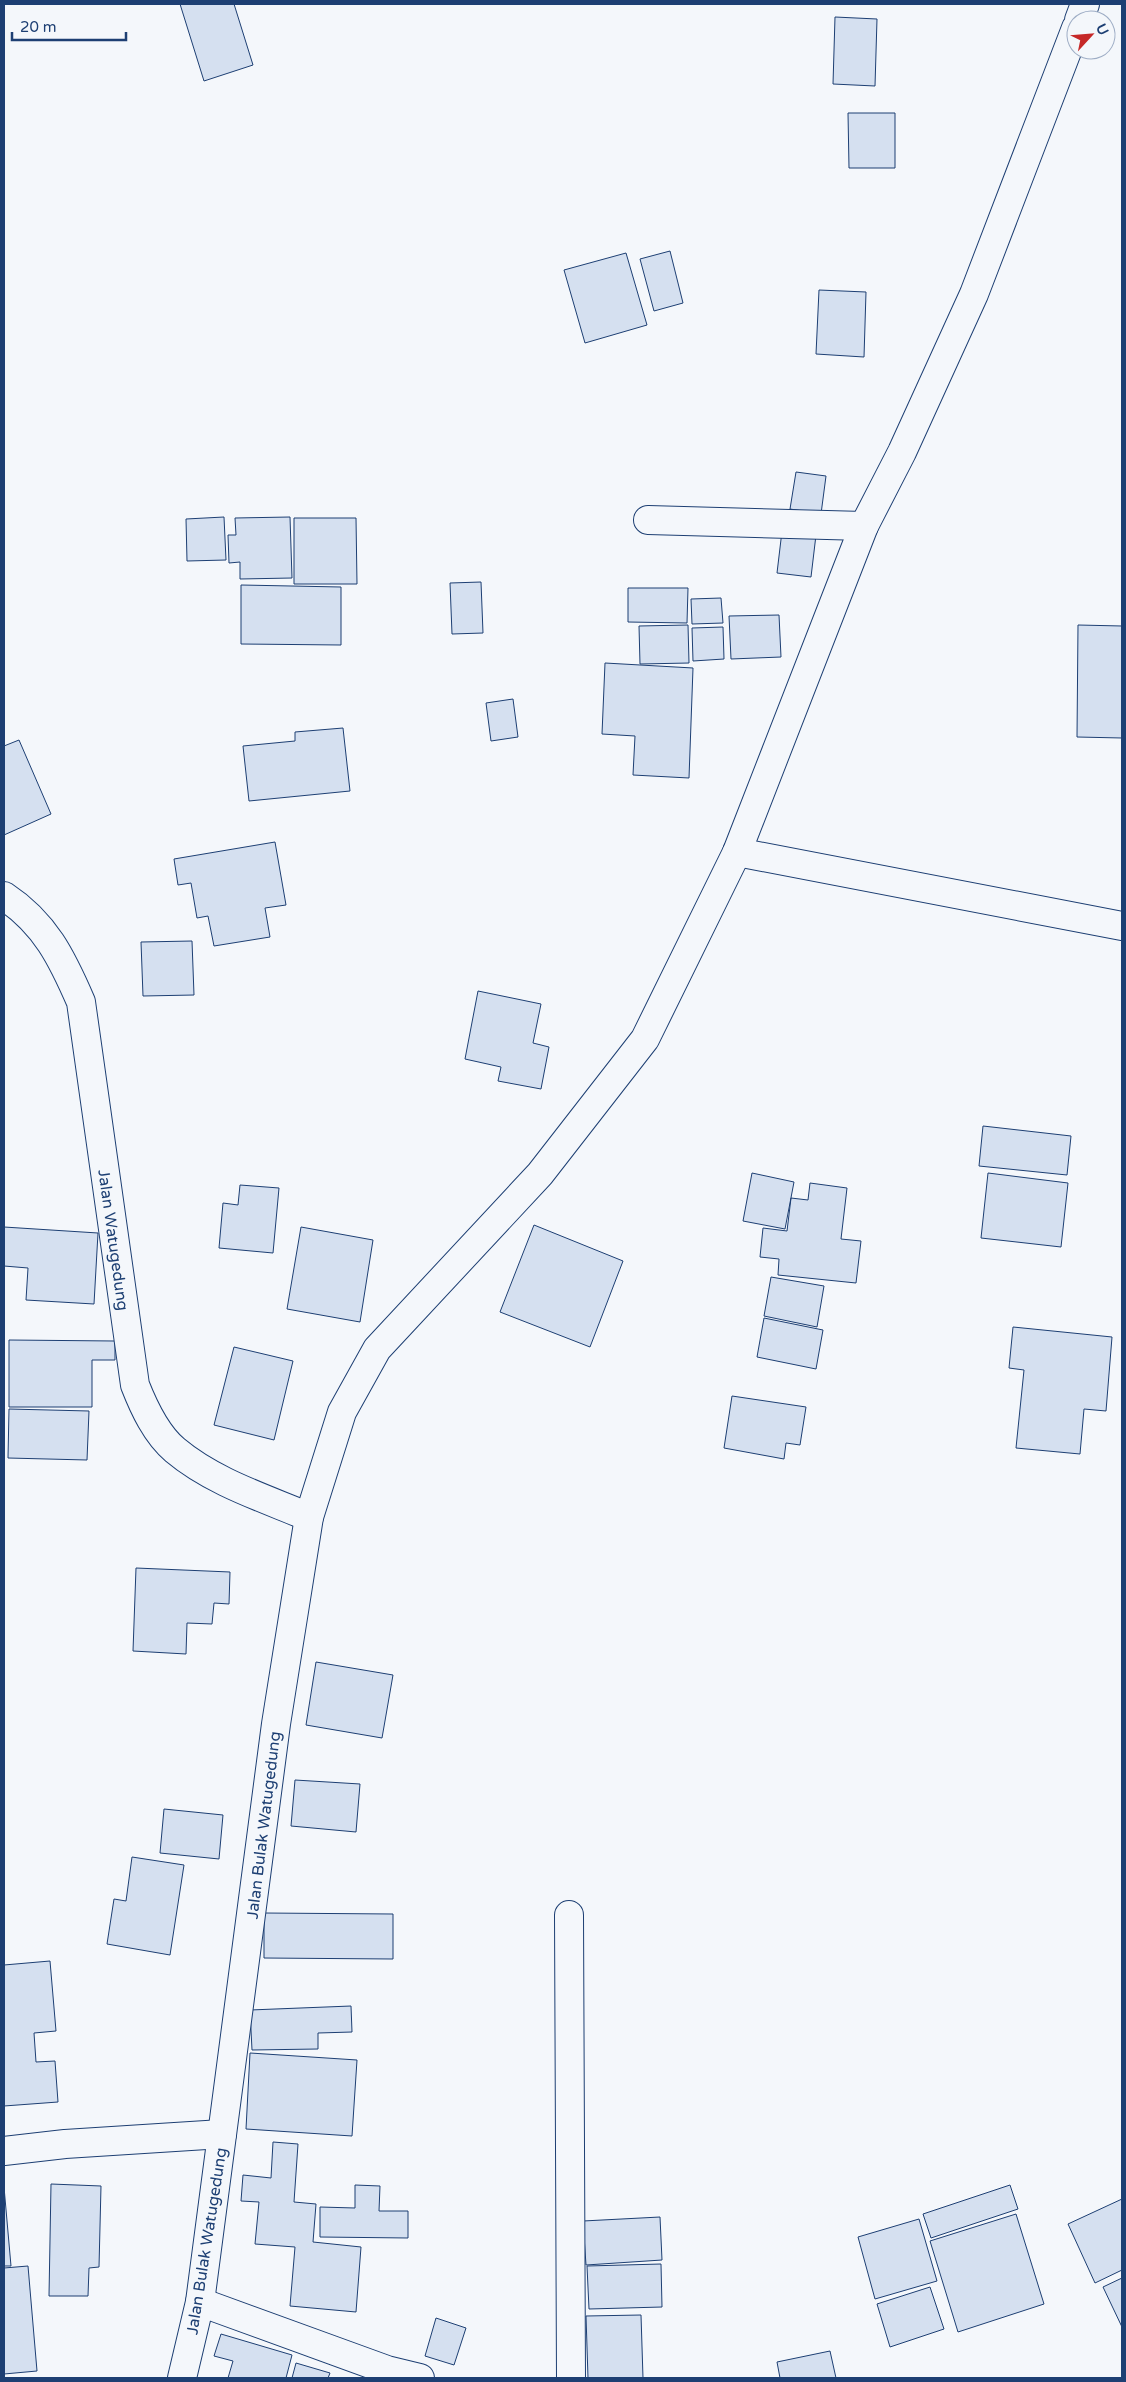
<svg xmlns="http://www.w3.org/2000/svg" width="1126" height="2382" font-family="'Varela Round',sans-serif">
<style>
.building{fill:#d5e0f0;stroke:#1d3f73}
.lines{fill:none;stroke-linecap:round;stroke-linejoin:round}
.minor-casing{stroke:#1d3f73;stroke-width:30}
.tertiary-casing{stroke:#1d3f73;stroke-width:30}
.minor{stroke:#f4f7fb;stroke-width:28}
.tertiary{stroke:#f4f7fb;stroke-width:28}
.labels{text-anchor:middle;stroke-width:4;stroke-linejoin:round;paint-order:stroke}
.street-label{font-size:16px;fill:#1d3f73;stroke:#f4f7fb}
</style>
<rect width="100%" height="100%" fill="#f4f7fb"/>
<path class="building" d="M180 4H234L253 65 204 81Z
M835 17 877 19 875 86 833 84Z
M848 113H895V168H849Z
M670 251 683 303 654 311 640 259Z
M626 253 647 325 585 343 564 270Z
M819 290 866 292 864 357 816 354Z
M796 472 826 476 821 514 790 509Z
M224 517 226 560 187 561 186 519Z
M290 517 292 578 240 579V562L229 563 228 535H236L235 518Z
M294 518H356L357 584H294Z
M782 531 816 535 811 577 777 573Z
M481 582 483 633 452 634 450 583Z
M241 585 341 587V645L241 644Z
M628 588H688L687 623 628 622Z
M721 598 723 623 692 624 691 599Z
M779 615 781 657 731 659 729 616Z
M688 625 689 663 640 664 639 626Z
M1078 625 1122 626V738L1077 737Z
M723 627 724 659 693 661 692 628Z
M605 663 693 668 689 778 633 775 635 736 602 734Z
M513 699 518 737 491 741 486 703Z
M343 728 350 791 249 801 243 746 295 741V732Z
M19 740 51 814 4 835V746Z
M275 842 286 905 265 908 270 937 214 946 208 916 197 918 191 883 178 885 174 859Z
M192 941 194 995 143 996 141 942Z
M478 991 541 1004 533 1043 549 1047 541 1089 498 1081 501 1067 465 1059Z
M983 1126 1071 1136 1067 1175 979 1166Z
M752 1173 794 1182 785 1229 743 1221Z
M988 1173 1068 1183 1061 1247 981 1238Z
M810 1183 847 1188 841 1239 861 1241 856 1283 778 1275 779 1259 760 1257 763 1228 787 1231 791 1198 808 1200Z
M240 1185 279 1188 273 1253 219 1248 223 1203 238 1205Z
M534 1225 623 1261 590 1347 500 1312Z
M4 1227 98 1233 94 1304 26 1300 28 1268 4 1266Z
M301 1227 373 1240 360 1322 287 1309Z
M771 1277 824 1286 817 1327 764 1316Z
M764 1318 823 1330 816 1369 757 1357Z
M1013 1327 1112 1337 1106 1411 1084 1409 1080 1454 1016 1448 1024 1370 1009 1368Z
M9 1340 115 1341V1360H92V1407H9Z
M234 1347 293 1361 274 1440 214 1425Z
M732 1396 806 1407 800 1445 786 1443 784 1459 724 1448Z
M9 1409 89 1411 87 1460 8 1458Z
M136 1568 230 1572 229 1604 214 1603 212 1624 187 1623 186 1654 133 1651Z
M316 1662 393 1675 382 1738 306 1725Z
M295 1780 360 1784 356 1832 291 1826Z
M164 1809 223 1815 219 1859 160 1853Z
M132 1857 184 1865 170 1955 107 1944 114 1899 126 1901Z
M264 1913 393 1914V1959L264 1958Z
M50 1961 56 2031 34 2033 36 2062 55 2061 58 2102 4 2106V1965Z
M351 2006 352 2032 318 2033V2049L252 2050 250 2010Z
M250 2053 357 2060 352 2136 246 2129Z
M273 2142 298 2144 294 2202 316 2204 313 2242 361 2247 356 2312 290 2306 295 2247 255 2244 259 2202 241 2201 243 2175 271 2178Z
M51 2184 101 2186 99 2267 89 2268 88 2296H49Z
M355 2185 380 2186 379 2211H408V2238L320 2237V2207L355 2208Z
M1010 2185 1018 2209 931 2238 923 2214Z
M4 2187 11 2266H4Z
M1122 2199V2270L1095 2283 1068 2224Z
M1016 2214 1044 2304 958 2332 930 2241Z
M660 2217 662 2260 586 2265 583 2221Z
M919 2219 937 2281 875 2299 858 2237Z
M661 2264 662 2307 589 2309 587 2266Z
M28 2266 37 2371 4 2374V2268Z
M1122 2278V2327L1103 2287Z
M930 2287 944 2329 890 2347 877 2304Z
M641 2315 643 2378H588L586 2316Z
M436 2318 466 2328 454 2365 425 2356Z
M221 2334 292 2355 286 2378H228L233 2361 214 2356Z
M830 2351 836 2378H780L777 2362Z
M296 2363 330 2373 328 2378H292Z"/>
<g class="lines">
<defs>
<path id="minor" d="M648 520 864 526
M737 852 1122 926
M4 896C45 923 62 958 81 1002L135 1385C144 1408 156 1434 175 1450 213 1482 264 1498 309 1517
M569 1915 571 2378
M4 2151 65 2144 222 2134
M200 2302 387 2370 420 2378"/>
<path id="tertiary" d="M1079 20 1085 4
M182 2378 200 2302 276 1724 309 1517 342 1412 377 1349 540 1174 645 1039 737 852 864 526 902 452 974 294 1076 28"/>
</defs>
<use href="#minor" class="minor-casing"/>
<use href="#tertiary" class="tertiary-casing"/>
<use href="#minor" class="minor"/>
<use href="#tertiary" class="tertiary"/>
</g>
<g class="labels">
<g class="street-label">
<text transform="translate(114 1240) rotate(82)" y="6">Jalan Watugedung</text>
<text transform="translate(263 1825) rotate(-83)" y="6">Jalan Bulak Watugedung</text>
<text transform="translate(206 2241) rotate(-81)" y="6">Jalan Bulak Watugedung</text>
</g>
</g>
<rect width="1126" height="2382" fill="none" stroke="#1d3f73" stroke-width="10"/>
<g transform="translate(1091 35) rotate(64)"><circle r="24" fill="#f4f7fb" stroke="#9eadc5"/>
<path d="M0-4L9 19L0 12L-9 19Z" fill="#c62828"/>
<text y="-8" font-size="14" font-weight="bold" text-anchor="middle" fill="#1d3f73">U</text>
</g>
<path d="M12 32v8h114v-8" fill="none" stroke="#1d3f73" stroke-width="2.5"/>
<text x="20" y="32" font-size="15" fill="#1d3f73" stroke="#f4f7fb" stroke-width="4" paint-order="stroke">20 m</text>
</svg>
